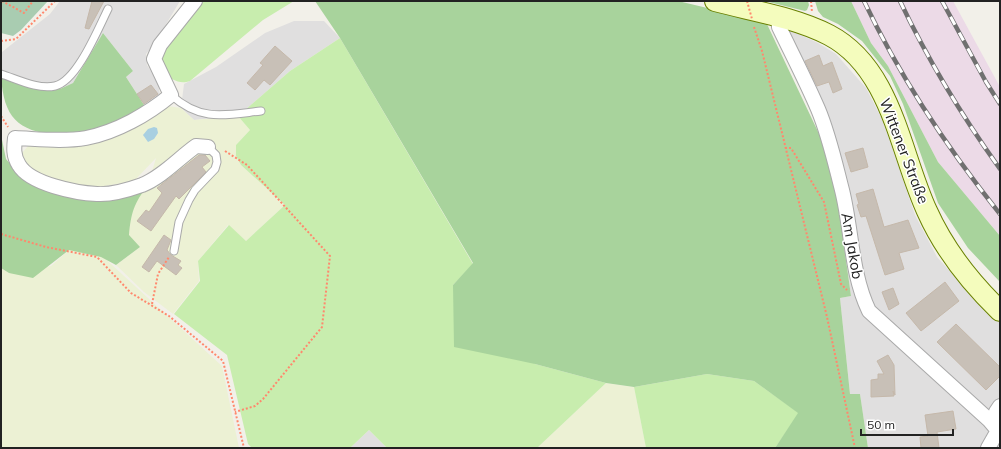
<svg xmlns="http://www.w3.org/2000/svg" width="1001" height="449" font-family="Mulish,sans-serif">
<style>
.residential{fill:#e0dfdf}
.industrial{fill:#ecdae7}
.farmland{fill:#ecf1d4}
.grass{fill:#c8edae}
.forest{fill:#a8d39c}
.cemetery{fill:#a9ccb1}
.water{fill:#a8cfe1}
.building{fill:#c8c0b7;stroke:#c5b8aa}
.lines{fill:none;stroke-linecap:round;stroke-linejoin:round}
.service-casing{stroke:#a9a9a9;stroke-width:9}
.minor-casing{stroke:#a9a9a9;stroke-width:16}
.secondary-casing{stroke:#698101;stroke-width:22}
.path{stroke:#ff886d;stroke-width:2;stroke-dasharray:2 2;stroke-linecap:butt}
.service{stroke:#fff;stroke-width:7}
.minor{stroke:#fff;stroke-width:14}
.secondary{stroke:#f4fcbd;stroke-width:20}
.rail-casing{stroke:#707070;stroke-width:4.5}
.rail{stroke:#fff;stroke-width:3;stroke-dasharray:9;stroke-linecap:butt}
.path-bridge{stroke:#ff886d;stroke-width:2;stroke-dasharray:2 2;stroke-linecap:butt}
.labels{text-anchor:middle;stroke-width:3;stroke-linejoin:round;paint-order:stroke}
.street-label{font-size:15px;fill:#222;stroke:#fff}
</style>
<rect width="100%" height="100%" fill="#f2f0e9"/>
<path class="residential" d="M60 1H180L153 46 146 54 147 65 158 82 160 96 146 108 126 77 133 71 103 33 73 83 60 89 49 90 1 77 2 52 50 14Z
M294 21H324L340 38 290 71 238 116 194 120 181 108 184 84 216 67 265 33Z
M790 30 818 43 836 54 866 88 884 123 915 215 937 257 982 307 1000 323V448H868L860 394H850L840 298 851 296 837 195 847 192 790 33Z
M369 430 387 448H350Z"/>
<path class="industrial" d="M851 1H953L1000 87V236L938 162 888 66 871 43Z"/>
<path class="farmland" d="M167 106 181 108 194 120 238 116 250 130 236 145V156L241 165 285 205 246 241 228 225 198 261 199 281 173 314 144 292 116 265 140 247 128 235 132 211 139 196 148 185 156 158 134 181 93 188 66 186 29 168 23 161 21 154 29 145Z
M69 250 98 252 222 366 239 448H1V268L9 273 51 266Z
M606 383 634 387 646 448H537Z"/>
<path class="grass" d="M198 1H294L263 20 190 81C179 85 172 79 163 73L162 58 167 43Z
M340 38 473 264 453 285 535 364 606 383 537 448H387L369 430 350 448H252L248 444 227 355 174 314 200 281 198 261 229 225 246 241 285 205 241 165 236 156V145L250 130 238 116 290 71Z
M707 374 754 381 799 413 775 448H646L634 387Z"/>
<path class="forest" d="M315 1H678L766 22 821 138 837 195 851 296 840 298 850 394H860L868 448H775L798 413 754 381 707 374 634 387 606 383 535 364 454 347 453 285 473 263 340 38Z
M765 1H808L809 5 807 10 805 11Z
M815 1H851L871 43 888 66 938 162 1000 236V282L968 248 938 203 903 104 890 76 862 41 838 24 823 17 818 11Z
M103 33 133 71 126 77 146 108C131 116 115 125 99 131 87 135 69 136 57 135 17 131 4 117 1 77L49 90 60 89 73 83Z
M1 135 6 159 19 174 59 194 148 185C134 203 131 213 129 235L140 247 116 265 101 257 69 250 33 278 9 273 1 268Z"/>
<path class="cemetery" d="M1 1H48L21 30 13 36 1 33Z"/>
<path class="water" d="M154 127 157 128 158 133 154 139 148 142 143 135 148 129Z"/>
<path class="building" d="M92 1H104L89 29 85 28Z
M275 46 292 61 270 85 264 80 255 90 247 83 263 65 260 63Z
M819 55 823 66 832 62 842 89 833 93 829 82 817 86 805 61Z
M151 85 158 94 144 104 137 94Z
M863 148 868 167 851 172 845 153Z
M199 155H205L210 161 202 167 206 172 179 199 176 196 151 231 137 221 146 210 149 212 162 193 157 188Z
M873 189 884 227 908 220 919 248 899 253 904 269 885 275 866 216 861 217 857 205 859 204 856 194Z
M164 235 171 240 167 250 171 255 181 261 178 265 182 268 176 275 157 261 149 272 142 267Z
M945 282 959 301 921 331 906 313Z
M893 288 899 304 889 310 882 292Z
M956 324 1000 367V376L986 390 937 342Z
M888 355 894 365 895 395 893 391 894 396 871 397V380L878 379V374H884L877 361Z
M953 411 956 429 937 432 939 448H921L920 437 928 436 925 415Z"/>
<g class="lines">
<defs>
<path id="service" d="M1 74C17 79 38 90 55 86 77 81 98 29 108 9
M171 95C201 122 225 115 261 111
M174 251 179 222 189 200 195 190 215 169 217 162 216 155 208 147"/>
<path id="minor" d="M195 1 160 45 154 59 171 95C148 114 117 132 86 138 63 142 39 139 15 138 14 147 13 156 19 165 30 184 76 193 97 194 111 195 128 190 142 185 162 177 179 158 196 146L208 147
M778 17 779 27C792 54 806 81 818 109 829 135 835 163 842 190 852 230 851 274 869 311L989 420 1000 433
M997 430 996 412 1000 406
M988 448 1000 427"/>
<path id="secondary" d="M715 1C752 11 794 17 829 35 892 68 900 153 927 211 944 249 970 282 1000 311"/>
</defs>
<use href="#service" class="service-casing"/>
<use href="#minor" class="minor-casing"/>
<use href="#secondary" class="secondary-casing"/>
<path class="path" d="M2 1 24 13 33 1
M811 1 812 12
M754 27 762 51 827 317 855 448
M1 41 16 39 55 1
M1 116 8 127
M785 148H791L824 202 841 284 847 290
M225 151 247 165 330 256 322 327 263 399 255 406 235 412
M1 234 46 247 97 257 131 293 169 316 223 361 244 448
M152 304 158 274 169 257"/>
<use href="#service" class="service"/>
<use href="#minor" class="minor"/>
<use href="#secondary" class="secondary"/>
<defs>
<path id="rail" d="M864 1C900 77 948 149 1000 214
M900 1C928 60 962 116 1000 169
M942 1 986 82 1000 104"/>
</defs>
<use href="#rail" class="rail-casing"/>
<use href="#rail" class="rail"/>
<path class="path-bridge" d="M747 1 752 19"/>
</g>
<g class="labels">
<g class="street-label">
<text transform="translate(904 151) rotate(69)" y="5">Wittener Straße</text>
<text transform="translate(852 246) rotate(80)" y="5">Am Jakob</text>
</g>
</g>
<rect width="1001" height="449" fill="none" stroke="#222222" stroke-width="4"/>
<path d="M861 429v6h92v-6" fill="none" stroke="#222222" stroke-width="2"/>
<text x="867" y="429" font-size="12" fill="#222222" stroke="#ffffff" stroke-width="3" paint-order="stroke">50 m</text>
</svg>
